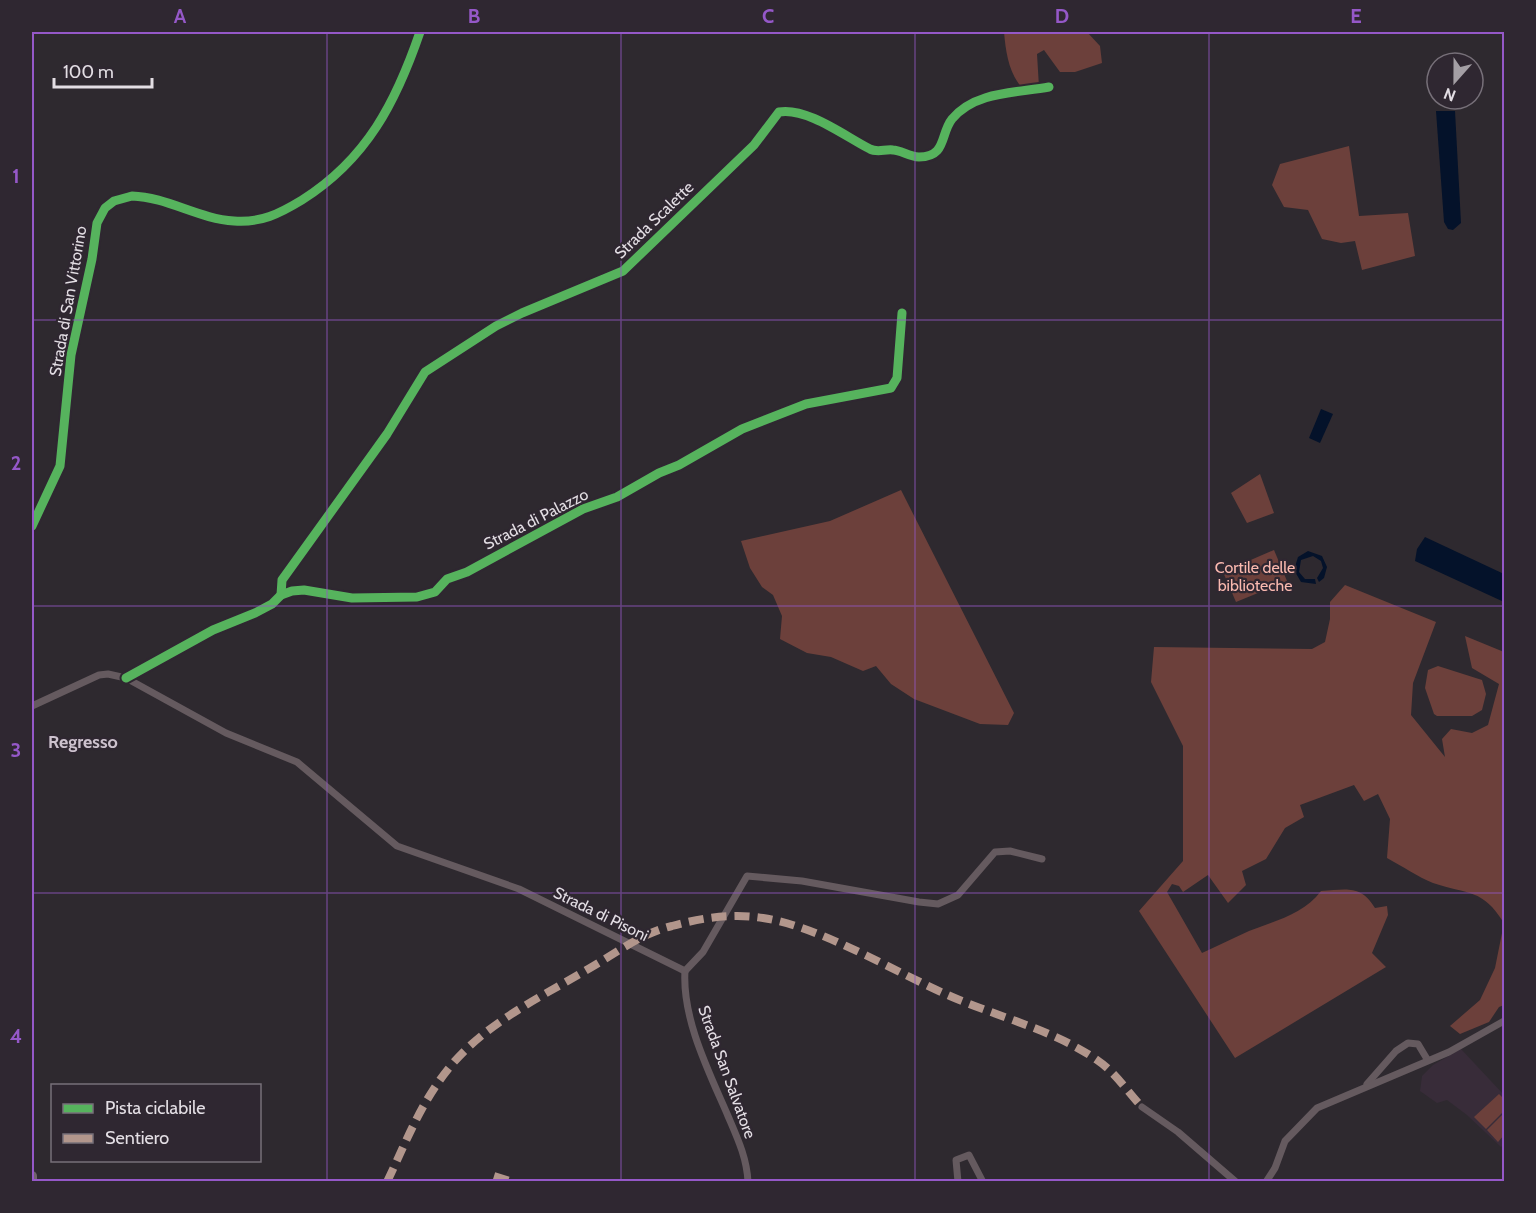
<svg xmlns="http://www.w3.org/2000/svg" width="1536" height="1213" viewBox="0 0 1536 1213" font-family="Cabin,sans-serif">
	<rect width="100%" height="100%" fill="#2e292f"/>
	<polygon fill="#382c39" points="1461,1049 1504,1095 1504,1144 1501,1147 1467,1115 1447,1100 1437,1103 1420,1091 1422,1076 1433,1065"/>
	<g fill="#6c403b">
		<path d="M1004,32H1087L1100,46L1102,63L1075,72H1060L1044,50L1037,54L1039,87L1026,92C1009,76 1006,54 1004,32Z"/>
		<polygon points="1349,146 1359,216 1408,213 1415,256 1362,270 1355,241 1341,243 1322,239 1308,210 1284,207 1272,185 1280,164"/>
		<polygon points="1260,474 1274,513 1247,523 1231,493"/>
		<polygon points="901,490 1014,713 1008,725 980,724 914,699 891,684 876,666 863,671 831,657 807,653 780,639 782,616 773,595 762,587 750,568 741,541 830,521"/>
		<polygon points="1274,550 1287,581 1236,602 1223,572"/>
		<path d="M1345,585L1436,622L1413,683L1411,715L1445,757L1442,739L1451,729L1472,733L1488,725L1499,684L1472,668L1465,636L1504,652V1005L1499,1007L1489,1022L1460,1034L1450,1026L1480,1000L1495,968L1504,923C1482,888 1469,895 1433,883C1418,877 1402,866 1387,858L1390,819L1378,794L1364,801L1354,785L1300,805L1304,817L1285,828L1266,859L1242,871L1246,885L1228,903L1208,875L1183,892L1179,886L1172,884L1167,892L1202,953C1218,946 1233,938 1249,931C1276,920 1303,915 1321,891C1346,890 1360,884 1375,908L1387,906L1388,915L1372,953L1386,967L1235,1058L1139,911L1183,861V746L1151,682L1154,647L1312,649L1325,642L1330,619V602Z"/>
		<polygon points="1438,666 1482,680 1486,694 1482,710 1472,716 1437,716 1434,714 1425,688 1428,670"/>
		<polygon points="1499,1094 1504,1099 1504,1111 1486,1129 1474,1117"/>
		<polygon points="1504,1113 1504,1135 1498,1142 1487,1130"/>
	</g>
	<g fill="#04122a">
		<polygon points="1436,111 1455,111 1461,223 1453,230 1448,229 1444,222"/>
		<polygon points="1321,409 1333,414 1320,443 1309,438"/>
		<polygon points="1425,537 1504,574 1504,602 1415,561 1417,549"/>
		<polygon points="1308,551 1322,556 1327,567 1324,578 1319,582 1317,578 1323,568 1321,561 1313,556 1301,560 1299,572 1305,579 1315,579 1316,584 1301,582 1294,570 1298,557"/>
	</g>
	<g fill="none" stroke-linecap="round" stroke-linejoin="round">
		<g stroke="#655a5f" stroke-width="7">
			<path d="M32,526L60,466L71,355L92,259L97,223L105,208L114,201L132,196C167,197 199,219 234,221C261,223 279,214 302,200C367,159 396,102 420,32"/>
			<path d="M281,595L282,580L387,434L425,372L496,326L522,313L623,271L754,145L779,112C807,107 846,137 870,149C877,153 885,149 893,150C901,150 909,157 919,157C947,157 940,134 952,119C975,91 1017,93 1049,87"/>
			<polyline points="126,678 213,630 255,613 272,604 281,595 292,591 304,590 352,598 417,597 435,592 447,579 467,572 583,509 617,497 659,473 679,465 742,429 806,404 891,388 897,378 902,313"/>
			<polyline points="32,706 99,675 108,674 126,678 226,733 297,762 397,846 519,889 685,971"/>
			<polyline points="685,971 703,952 747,876 802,881 919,902 938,904 958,895 995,852 1010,851 1042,859"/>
			<path d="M685,971C682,1019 709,1072 728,1116C737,1137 747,1158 748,1182"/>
			<polyline points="1367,1084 1396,1051 1408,1043 1418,1044 1427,1059"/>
			<polyline points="1142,1107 1178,1132 1236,1182"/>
			<polyline points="958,1182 956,1160 969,1155 983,1182"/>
			<polyline points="1266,1182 1275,1168 1285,1141 1317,1108 1449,1052 1504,1021"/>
		</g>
		<polyline stroke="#706369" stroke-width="10" points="32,1176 32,1182"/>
		<g stroke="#b2968c" stroke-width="8" stroke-dasharray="15 8" stroke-linecap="butt">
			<polyline points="494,1176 513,1182"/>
			<path d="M387,1182C408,1138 422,1099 454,1062C491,1020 543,996 590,968C616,953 642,933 672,926C701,918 732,913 763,918C819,926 895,972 950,996C998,1017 1054,1030 1097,1060C1115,1072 1127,1091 1142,1107"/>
		</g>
		<defs>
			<g id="cycleway">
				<path d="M32,526L60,466L71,355L92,259L97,223L105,208L114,201L132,196C167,197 199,219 234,221C261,223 279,214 302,200C367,159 396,102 420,32"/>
				<path d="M281,595L282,580L387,434L425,372L496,326L522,313L623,271L754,145L779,112C807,107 846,137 870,149C877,153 885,149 893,150C901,150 909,157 919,157C947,157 940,134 952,119C975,91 1017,93 1049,87"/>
				<polyline points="126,678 213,630 255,613 272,604 281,595 292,591 304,590 352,598 417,597 435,592 447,579 467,572 583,509 617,497 659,473 679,465 742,429 806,404 891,388 897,378 902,313"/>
			</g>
		</defs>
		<use href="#cycleway" stroke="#2f2731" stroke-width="13"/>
		<use href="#cycleway" stroke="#56b35d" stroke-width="9"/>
	</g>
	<path fill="none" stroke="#9558c8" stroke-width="1.5" stroke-opacity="0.55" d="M327,32V1182M621,32V1182M915,32V1182M1209,32V1182M32,320H1504M32,606H1504M32,893H1504"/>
	<g text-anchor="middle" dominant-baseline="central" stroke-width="4.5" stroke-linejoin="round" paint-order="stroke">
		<g font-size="16" fill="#e3dee4" stroke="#2f2731">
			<text transform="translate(654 220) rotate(-44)">Strada Scalette</text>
			<text transform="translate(68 301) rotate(-80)">Strada di San Vittorino</text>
			<text transform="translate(536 519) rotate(-27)">Strada di Palazzo</text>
			<text transform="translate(601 914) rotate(26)">Strada di Pisoni</text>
			<text transform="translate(727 1072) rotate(70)">Strada San Salvatore</text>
		</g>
		<g font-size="16" fill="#fab9af" stroke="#2f2731">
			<text x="1255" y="567">Cortile delle<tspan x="1255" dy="18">biblioteche</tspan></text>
		</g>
		<g font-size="18" font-weight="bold" fill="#cdc2ce" stroke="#2f2731">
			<text x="83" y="742">Regresso</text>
		</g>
	</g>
	<rect width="1536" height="1213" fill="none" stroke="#2f2731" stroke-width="66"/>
	<rect x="51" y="1084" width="210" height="78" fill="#2f2731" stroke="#777079" stroke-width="1.5"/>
	<rect x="63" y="1104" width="30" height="9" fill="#56b35d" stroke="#777079" stroke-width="1.5"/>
	<text x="105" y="1114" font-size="18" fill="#e3dee4">Pista ciclabile</text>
	<rect x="63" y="1134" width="30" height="9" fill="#b2968c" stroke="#777079" stroke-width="1.5"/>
	<text x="105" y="1144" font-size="18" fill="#e3dee4">Sentiero</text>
	<g transform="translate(1455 81) rotate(201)"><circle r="28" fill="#2f2731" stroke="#777079" stroke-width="1.5"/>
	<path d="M0-4.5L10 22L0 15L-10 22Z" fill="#a49fa5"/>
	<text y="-9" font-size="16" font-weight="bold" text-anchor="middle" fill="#e3dee4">N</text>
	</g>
	<path d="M54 78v9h98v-9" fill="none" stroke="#e3dee4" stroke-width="3"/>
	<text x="63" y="78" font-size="18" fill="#e3dee4" stroke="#2f2731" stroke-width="4.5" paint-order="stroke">100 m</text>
	<rect x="33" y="33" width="1470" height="1147" fill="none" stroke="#9558c8" stroke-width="2"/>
	<g font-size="20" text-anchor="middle" font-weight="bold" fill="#9558c8">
		<text x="180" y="23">A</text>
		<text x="474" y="23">B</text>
		<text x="768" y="23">C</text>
		<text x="1062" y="23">D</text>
		<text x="1356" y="23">E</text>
		<text x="16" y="183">1</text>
		<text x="16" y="470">2</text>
		<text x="16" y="757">3</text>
		<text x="16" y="1043">4</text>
	</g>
</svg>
